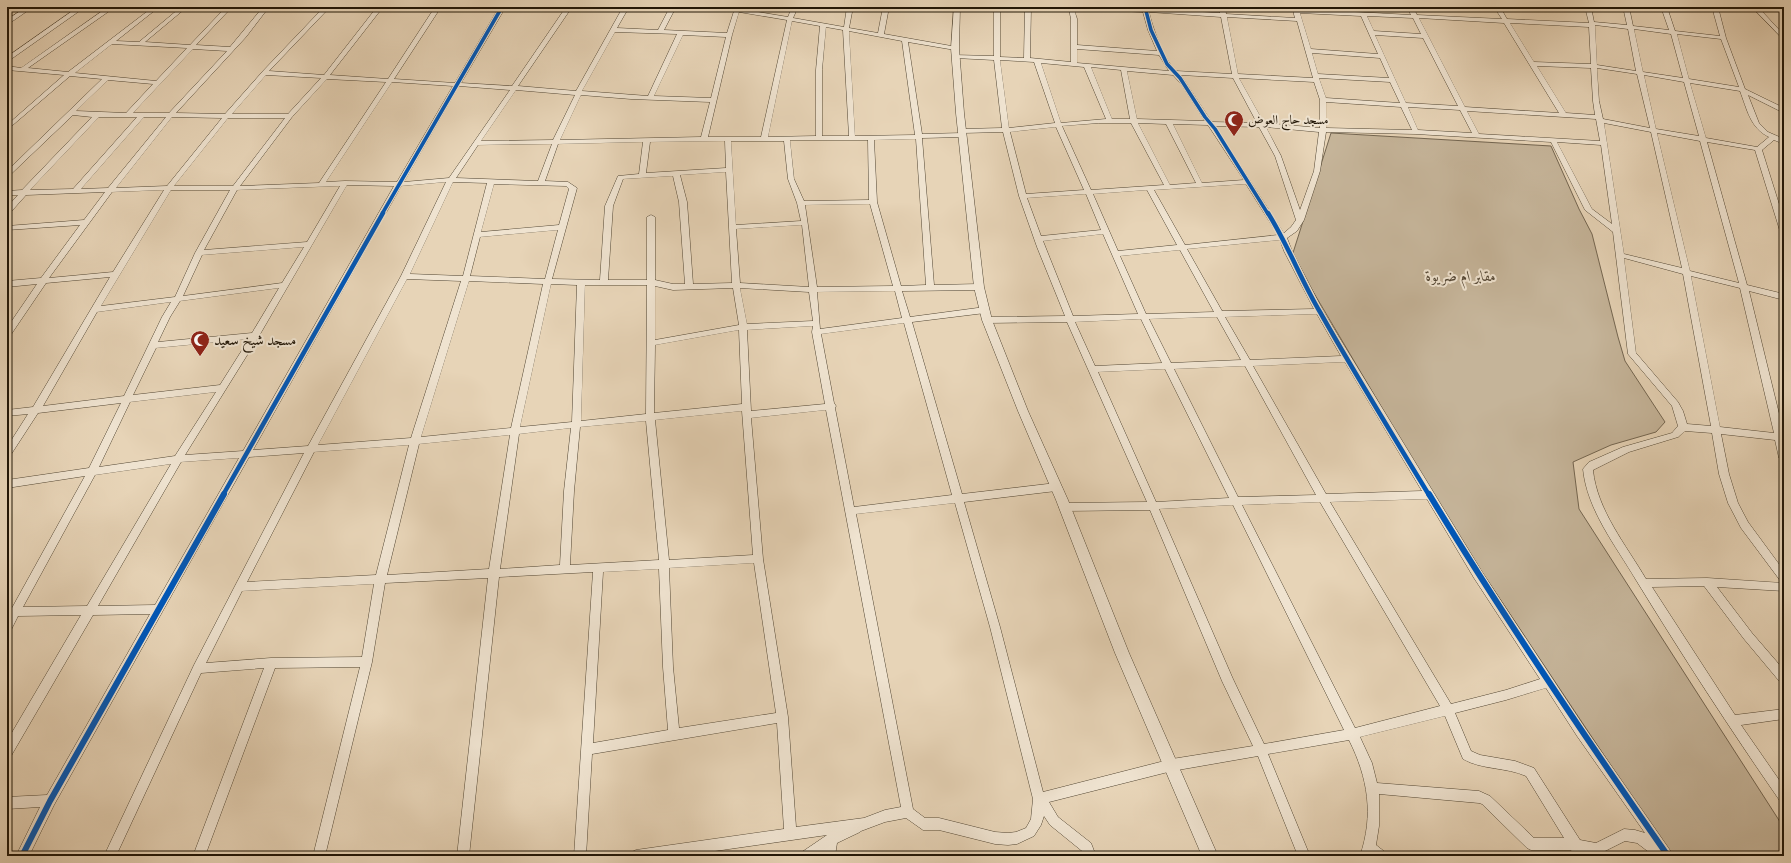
<svg xmlns="http://www.w3.org/2000/svg" width="1791" height="863" viewBox="0 0 1791 863" font-family="'IM FELL Great Primer',Amiri,serif">
	<rect width="100%" height="100%" fill="#e7d4b7"/>
	<filter id="stains"><feTurbulence type="fractalNoise" baseFrequency=".005" numOctaves="4"/><feColorMatrix values="0 0 0 0 .2 0 0 0 0 .09 0 0 0 0 .02 0 0 0 .5 -.17"/></filter>
	<radialGradient id="worn" r=".72"><stop offset=".6" stop-color="#630" stop-opacity="0"/><stop offset="1" stop-color="#630" stop-opacity=".3"/></radialGradient>
	<polygon fill="#c5b499" stroke="#736550" points="1331,133 1551,146 1579,209 1592,234 1618,337 1625,361 1665,422 1656,432 1611,445 1573,462 1579,509 1784,828 1784,856 1671,856 1454,530 1292,256"/>
	<g fill="none" stroke-linecap="round" stroke-linejoin="round">
		<defs>
			<g id="minor">
				<polygon points="26,7 33,7 7,25 7,20"/>
				<polygon points="78,7 85,7 7,62 7,57"/>
				<path d="M108,7H115L28,68L68,72L153,7H159L116,41L139,42L181,7H187L145,42L190,45L226,7H232L196,45L230,47L263,7H269L246,37L176,113L225,114L263,71L324,7H330L269,71L324,75L377,7H383L330,75L388,79L435,7H441L394,79L455,83L498,9H477L474,7L505,8L461,83L512,86L566,7H572L518,86L576,91L623,7H629L617,28L658,30L670,7H676L664,30L727,33L734,11L717,7H741L740,9L788,17L792,7H798L793,18L844,27L847,7H853L849,28L878,33L883,7H889L884,34L957,47L958,48L955,50L908,42L922,134L963,133L966,135L963,137L922,138L934,285L979,284L983,287L979,290L902,291L910,317L985,307L989,310L985,313L912,322L962,494L1056,483L1059,484L1061,487L1059,490L1056,491L964,502L1000,627L1043,792L1172,759L1253,746L1222,681L1150,510L1064,511L1061,510L1059,507L1061,504L1064,503L1147,502L1067,322L987,323L983,320L987,317L1065,316L1037,247L1019,196L1003,132L962,133L959,131L962,129L1002,128L994,60L955,58L953,57V55L994,56V7H1000V57L1024,58L1025,7H1031L1030,58L1071,62V19L1069,9H1061L1058,7L1142,8V7H1148V9L1220,13L1219,7H1225L1226,14L1295,18L1292,7H1298L1299,9L1411,15L1407,7H1413L1417,15L1502,19L1494,7H1500L1507,19L1589,23L1585,7H1591L1594,22L1627,25L1623,7H1629L1633,26L1669,30L1661,7H1667L1675,31L1720,36L1712,7H1718L1726,38L1745,89L1784,108V113L1748,95L1759,123L1768,132L1784,139V144L1774,140L1762,150L1784,220V233L1780,231L1755,150L1707,142L1747,285L1784,294V300L1749,291L1784,434V462L1781,460L1779,458L1775,440L1721,434L1729,474L1738,503L1748,522L1784,571V591L1717,587L1752,633L1784,670V683L1780,682L1744,639L1704,586L1652,587L1735,715L1784,709V719L1741,725L1784,787V803L1780,801C1730,729 1682,655 1636,580C1616,546 1587,510 1583,469L1589,462L1623,447L1672,433L1678,426L1672,406L1628,354L1613,232L1585,210L1551,142L1416,134L1326,132L1320,171L1304,220L1297,231L1287,238L1292,251L1323,311L1482,572L1585,728L1674,856H1654L1637,843L1625,841L1597,855L1588,854L1589,856H1576L1572,851L1570,850H1531L1527,848L1482,804L1479,803L1379,794V826L1376,845L1385,852L1387,856H1360C1374,815 1368,778 1349,740L1268,754L1310,856H1298L1258,756L1172,771L1049,802L1058,817L1091,843L1096,856H1084L1082,851L1050,825L1044,816L1041,825L1034,836L1017,844L1008,845L995,844L939,830H923L906,818L885,822L861,831L860,832L837,843L835,856H823L824,852L817,856H800L802,852L827,835L680,856H630L632,852L636,850L784,829L777,723L592,754L586,856H574L593,572L499,577L469,856H457L488,578L385,583L372,662L325,856H313L360,667L275,668L205,856H193L264,668L201,673L116,856H104L194,665L304,453L249,457L54,805L29,856H16L40,807L7,809V797L47,795L150,614L93,615L11,756L7,758V741L81,615L18,616L11,630L7,632V617L85,476L7,488V480L89,468L121,403L38,413L10,456L7,457V447L28,414L7,416V410L33,407L110,277L46,283L10,336L7,337V328L37,284L7,287V281L41,278L80,225L7,230V226L84,220L105,192L26,195L10,213H7V207L18,195H7V191L22,190L92,117L73,115L9,176L7,177V171L102,79L70,76L7,130V125L64,75L7,70V66L21,68ZM1074,9L1143,12L1148,30L1157,51L1077,45V19ZM739,12L787,20L761,137H708L732,35ZM1149,12L1221,17L1232,74L1176,71C1165,62 1152,27 1149,12ZM1300,13L1361,16L1378,54L1311,49ZM1367,16L1413,18L1421,34L1374,31ZM1227,17L1297,21L1313,78L1238,74ZM1419,18L1504,23L1559,113L1465,107ZM792,21L820,26L816,70V136L768,137ZM1510,23L1589,27L1591,64L1534,62ZM1595,25L1628,29L1636,71L1597,65ZM826,27L843,30L849,136H822V70ZM1634,29L1671,34L1683,78L1643,72ZM849,31L902,41L915,135L855,136ZM615,32L677,34L648,96L582,91ZM1677,34L1721,39L1739,87L1689,79ZM683,35L726,37L711,98L654,96ZM1375,35L1423,38L1458,106L1406,103ZM112,44L187,48L156,81L75,73ZM193,49L227,51L169,113H133ZM1077,49L1159,55L1169,71L1077,63ZM1312,53L1380,58L1389,78L1318,74ZM1000,60L1034,62L1055,123L1009,128ZM1041,63L1084,67L1106,119L1061,123ZM1537,66L1591,68L1593,101L1595,115L1566,113ZM1091,67L1121,70L1130,119H1112ZM1597,68L1637,74L1650,128L1603,119L1599,101ZM1127,71L1173,75L1182,85L1205,121L1137,119ZM266,75L321,78L288,114H232ZM1181,75L1233,78L1257,123L1212,122ZM1644,75L1684,82L1699,136L1656,129ZM1239,78L1314,82L1320,100V128L1264,123ZM1319,78L1390,82L1400,103L1326,98ZM327,79L386,82L319,183L240,186L292,117ZM108,80L153,84L126,113L76,111ZM392,82L453,86L397,182L345,181L326,182ZM1690,83L1740,91C1747,109 1750,128 1769,137L1757,147L1706,138ZM459,86L510,90L449,178L404,182ZM516,90L575,95L553,140L481,141ZM581,95L631,99L710,102L701,137L560,140ZM1326,102L1401,107L1412,130L1326,128ZM1408,107L1460,110L1472,133L1418,130ZM1467,111L1596,119L1600,141L1479,134ZM99,117H137L73,189L30,190ZM144,117H166L108,188L81,189ZM172,117L222,118L167,186L116,188ZM228,118H285L233,186H174ZM1099,123H1131L1164,185L1091,190L1062,126ZM1138,123L1166,124L1196,183L1170,185ZM1604,123L1651,132L1682,268L1624,254ZM1173,124L1208,125L1244,180L1202,183ZM1215,126L1259,127L1275,156L1296,220L1291,227L1284,233ZM1056,127L1084,190L1026,194L1010,132ZM1266,127L1319,132L1314,171L1300,210L1281,156ZM1657,133L1700,141L1739,283L1690,271ZM916,139L926,285L901,286L877,202L874,140ZM790,140H868L869,200L804,201L794,179ZM725,141L726,168L646,173L650,142ZM731,141H784L788,179L797,203L801,221L736,225ZM643,142L639,174L618,176L605,206L600,280L552,279L577,188L568,182L545,181L558,144ZM1557,142L1601,145L1612,224L1592,209ZM552,144L538,181L456,178L478,145ZM726,172L732,283L693,284L687,202L680,175ZM673,176L679,202L685,284H673L655,280V217L651,215L647,217V280H608L613,206L623,179ZM446,182L401,276L308,446L253,450L401,186ZM453,182L487,183L463,276L410,274ZM494,184L566,186L569,189L559,225L481,232ZM1246,184L1278,235L1185,245L1154,190ZM347,185L394,186L243,451L185,455L259,336ZM340,186L307,242L204,250L237,190ZM164,190L113,272L49,278L112,192ZM171,190H230L195,253L175,297L101,306ZM1147,190L1177,245L1118,251L1093,194ZM1086,194L1101,230L1041,236L1027,198ZM870,204L893,286L817,287L805,205ZM802,225L809,287L740,283L736,229ZM558,230L545,279L470,276L480,237ZM1103,234L1138,314L1073,316L1043,241ZM1280,240L1284,251L1314,309L1222,311L1187,249ZM304,247L282,283L183,296L202,255ZM1180,250L1214,312L1146,314L1120,256ZM1624,258L1683,274L1711,426L1687,424L1683,411L1678,402L1636,353ZM1691,276L1740,288L1774,433L1720,427ZM407,279L461,281L411,438L318,445ZM469,281L543,284L511,428L421,437ZM551,284L577,285L572,422L520,427ZM585,285H647L646,414L581,421ZM655,286L673,290L733,288L739,325L655,340ZM279,288L252,333L158,342L170,317L180,301ZM740,288L809,292L813,321L747,324ZM895,291L902,318L820,329L817,292ZM171,302L162,317L124,396L43,406L97,312ZM1317,314L1341,356L1250,360L1225,317ZM1217,317L1241,360L1171,363L1149,319ZM1141,319L1162,363L1095,366L1075,322ZM904,323L952,495L854,507L835,408L836,406L834,403L821,334ZM813,326L812,332L825,404L751,411L747,330ZM739,330L742,404L654,413L655,345ZM249,339L220,385L133,395L156,348ZM1345,362L1422,491L1326,494L1253,366ZM1245,366L1316,495L1238,497L1174,369ZM1165,369L1229,498L1156,502L1098,372ZM216,392L175,456L99,467L130,402ZM826,410L901,807L885,810L864,818L796,827L788,717L763,559L751,418ZM742,411L753,555L669,560L655,420ZM646,421L659,560L570,565L574,491L580,427ZM571,428L564,491L560,565L500,569L519,434ZM1685,431L1712,433L1719,474L1728,503L1741,528L1782,583L1707,578L1646,579C1626,545 1597,510 1593,470L1629,452L1678,437ZM510,435L489,569L387,575L419,444ZM409,445L376,575L247,582L314,452ZM239,458L155,605L98,606L181,462ZM171,464L87,606L23,607L95,475ZM1427,499L1474,578L1540,679L1506,690L1451,704L1330,502ZM1320,502L1440,706L1355,728L1242,505ZM955,503L990,627L1033,799L1031,819L1026,828L1016,832L1008,833L995,832L939,818H925L913,809L856,514ZM1233,505L1344,730L1264,744L1233,679L1159,509ZM754,563L776,713L679,728L673,667L669,568ZM659,569L663,667L668,730L593,743L603,572ZM374,584L362,657L271,658L206,663L242,591ZM1546,688L1577,736L1645,833L1635,830L1624,829L1596,843L1580,840L1534,768L1515,761L1480,755L1471,751L1455,713L1506,700ZM1445,716L1463,759C1482,770 1506,767 1526,776L1564,838H1534L1490,796L1479,791L1377,783L1372,763L1360,737Z"/>
				<polygon points="1752,7 1758,7 1784,35 1784,40"/>
			</g>
			<polygon id="tertiary" points="954,7 960,7 959,48 964,113 984,287 992,320 1028,411 1068,500 1129,653 1218,856 1202,856 1115,653 1056,500 1018,411 982,320 974,287 956,113 951,48"/>
		</defs>
		<use href="#minor" stroke="#524633" stroke-width="1"/>
		<use href="#tertiary" stroke="#524633" stroke-width="1"/>
		<use href="#minor" fill="#efe3d0" fill-rule="evenodd"/>
		<use href="#tertiary" fill="#efe3d0" fill-rule="evenodd"/>
		<defs>
			<g id="cycleway-far2">
				<polyline points="1145,7 1151,30 1167,64 1180,78 1205,117 1215,129 1268,214"/>
				<polyline points="382,214 502,7"/>
			</g>
			<g id="cycleway-far1">
				<path d="M1268,213C1288,245 1301,280 1320,312C1355,374 1392,434 1429,495"/>
				<polyline points="223,495 383,213"/>
			</g>
			<g id="cycleway">
				<path d="M1429,494C1504,618 1585,737 1668,856"/>
				<polyline points="22,856 50,801 224,494"/>
			</g>
		</defs>
		<use href="#cycleway-far2" stroke="#efe3d0" stroke-width="5.5"/>
		<use href="#cycleway-far1" stroke="#efe3d0" stroke-width="7"/>
		<use href="#cycleway" stroke="#efe3d0" stroke-width="8"/>
		<use href="#cycleway-far2" stroke="#0057b8" stroke-width="3.5"/>
		<use href="#cycleway-far1" stroke="#0057b8" stroke-width="4.5"/>
		<use href="#cycleway" stroke="#0057b8" stroke-width="6"/>
	</g>
	<defs>
		<symbol id="mosque-pin" viewBox="-11 -11 22 30"><path d="M0 17L-7.5 6A9.5 9.5 0 1 1 7.5 6Z" fill="#8f2418" stroke="#efe3d0"/><path d="M3.5-4.9A6 6 0 1 0 3.5 4.9A5 5 0 1 1 3.5-4.9Z" fill="#fff"/></symbol>
	</defs>
	<g fill-rule="evenodd">
		<use href="#mosque-pin" x="1223" y="109" width="22" height="30"/>
		<use href="#mosque-pin" x="189" y="329" width="22" height="30"/>
	</g>
	<g text-anchor="middle" dominant-baseline="central" stroke-width="4" stroke-linejoin="round" paint-order="stroke">
		<g font-size="13" fill="#211607" stroke="#efe3d0" text-anchor="start">
			<text x="1248" y="120">مسجد حاج العوض</text>
		</g>
		<g font-size="15" font-style="italic" fill="#524533" stroke="#efe3d0">
			<text x="1461" y="276">مقابر ام ضريوة</text>
		</g>
		<g font-size="15" fill="#211607" stroke="#efe3d0" text-anchor="start">
			<text x="214" y="340">مسجد شيخ سعيد</text>
		</g>
	</g>
	<rect width="1791" height="863" fill="none" stroke="#e7d4b7" stroke-width="24"/>
	<rect x="8" y="8" width="1775" height="847" fill="none" stroke="#211607" stroke-width="2"/>
	<rect x="12" y="12" width="1767" height="839" fill="none" stroke="#211607"/>
	<rect width="100%" height="100%" filter="url(#stains)"/>
	<rect width="100%" height="100%" fill="url(#worn)"/>
</svg>
